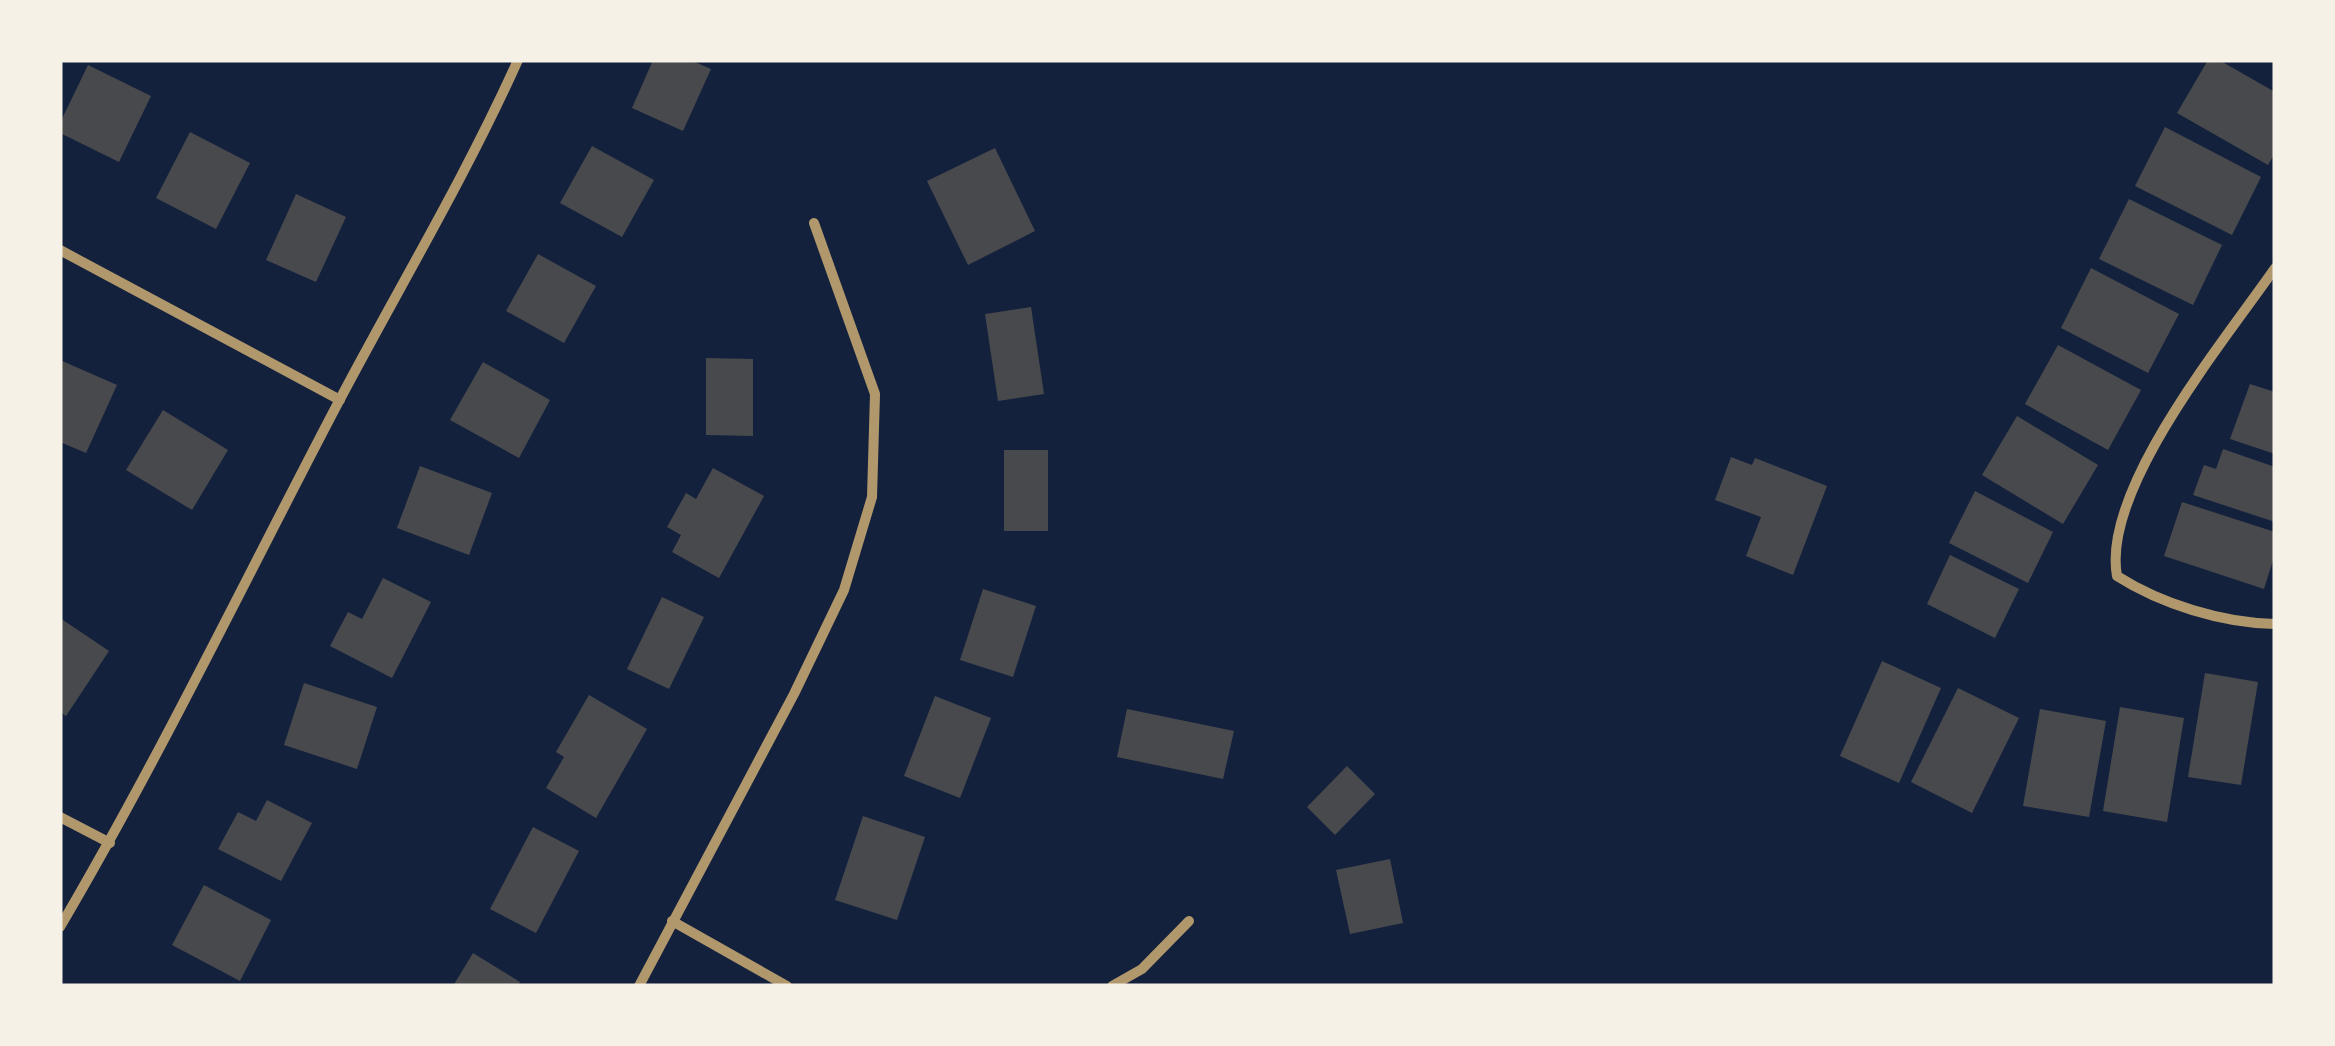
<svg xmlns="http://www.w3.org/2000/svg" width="2335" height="1046" viewBox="0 0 2335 1046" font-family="'PT Sans Narrow',sans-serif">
	<rect width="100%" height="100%" fill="#14213d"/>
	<g fill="#48494c">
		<polygon points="653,60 690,60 711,69 683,131 632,108"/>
		<polygon points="2208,60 2219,60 2275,92 2275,153 2268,165 2177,113"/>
		<polygon points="88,65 151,96 119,162 60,133 60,123"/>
		<polygon points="2165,127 2261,177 2232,235 2135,186"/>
		<polygon points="190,132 250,163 216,229 156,198"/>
		<polygon points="592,146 654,180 622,237 560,203"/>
		<polygon points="995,148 1035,231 968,265 927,181"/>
		<polygon points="296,194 346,217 316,282 266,260"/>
		<polygon points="2129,199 2222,245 2193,305 2099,259"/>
		<polygon points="538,254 596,286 564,343 506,311"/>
		<polygon points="2091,268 2179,314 2148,373 2061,328"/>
		<polygon points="1031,307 1044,394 998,401 985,314"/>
		<polygon points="2058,345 2141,390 2108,450 2025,404"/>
		<polygon points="706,358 753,359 753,436 706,435"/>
		<polygon points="60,360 117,385 86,453 60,442"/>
		<polygon points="483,362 550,400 519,458 450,420"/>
		<polygon points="2250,384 2275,392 2275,454 2230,439"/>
		<polygon points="163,410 228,450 192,510 126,470"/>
		<polygon points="2017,416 2098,465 2063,524 1982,475"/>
		<polygon points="2223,449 2275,467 2275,522 2193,495 2204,465 2216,469"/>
		<rect x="1004" y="450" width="44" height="81"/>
		<polygon points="1731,457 1752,465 1755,458 1827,486 1793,575 1746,556 1761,517 1715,500"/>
		<polygon points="420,466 492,493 469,555 397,528"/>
		<polygon points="713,468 764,496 719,578 672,552 681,535 667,527 686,493 696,499"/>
		<polygon points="1975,491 2053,532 2028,583 1949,543"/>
		<polygon points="2182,502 2275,532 2275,554 2264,589 2164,556"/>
		<polygon points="1950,555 2019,589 1995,638 1927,604"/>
		<polygon points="383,578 431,602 392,678 330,646 348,612 362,619"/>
		<polygon points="983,589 1036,606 1013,677 960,660"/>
		<polygon points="662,597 704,617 669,689 627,669"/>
		<polygon points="60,618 109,651 66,716 60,712"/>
		<polygon points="1882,661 1941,688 1899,783 1840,756"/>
		<polygon points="2205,673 2258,682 2241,785 2188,777"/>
		<polygon points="304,683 377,707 357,769 284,745"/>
		<polygon points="1958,688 2019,718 1972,813 1911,782"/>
		<polygon points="589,695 647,729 596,818 546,788 564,757 556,752"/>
		<polygon points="935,696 991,718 960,798 904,776"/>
		<polygon points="2120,707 2184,718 2167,822 2103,811"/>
		<polygon points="1127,709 1234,731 1223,779 1117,757"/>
		<polygon points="2040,709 2106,721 2089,817 2023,806"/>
		<polygon points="1347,766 1375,794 1335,835 1307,807"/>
		<polygon points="267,800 312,823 281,881 218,849 238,812 256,821"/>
		<polygon points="863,816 925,837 897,920 835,900"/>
		<polygon points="533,827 579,851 536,933 490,909"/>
		<polygon points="1390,859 1403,923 1350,934 1336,870"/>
		<polygon points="204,885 271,920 240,981 172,945"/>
		<polygon points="473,953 520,982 518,986 453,986"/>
	</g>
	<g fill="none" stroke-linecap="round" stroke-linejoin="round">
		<g stroke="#b1986c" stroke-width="10">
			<polyline points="60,250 340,400"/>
			<path d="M2275,268C2226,339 2101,489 2117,576C2161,604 2222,623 2275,624"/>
			<polyline points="60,817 110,843"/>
			<polyline points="672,921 787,986"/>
			<path d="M60,927C160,757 246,578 338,403C398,289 465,178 518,60"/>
			<polyline points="639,986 794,694 844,590 872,497 875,394 814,223"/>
			<polyline points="1112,986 1142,969 1189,921"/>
		</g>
	</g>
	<rect width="2335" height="1046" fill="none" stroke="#f6f1e7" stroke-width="125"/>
</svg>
